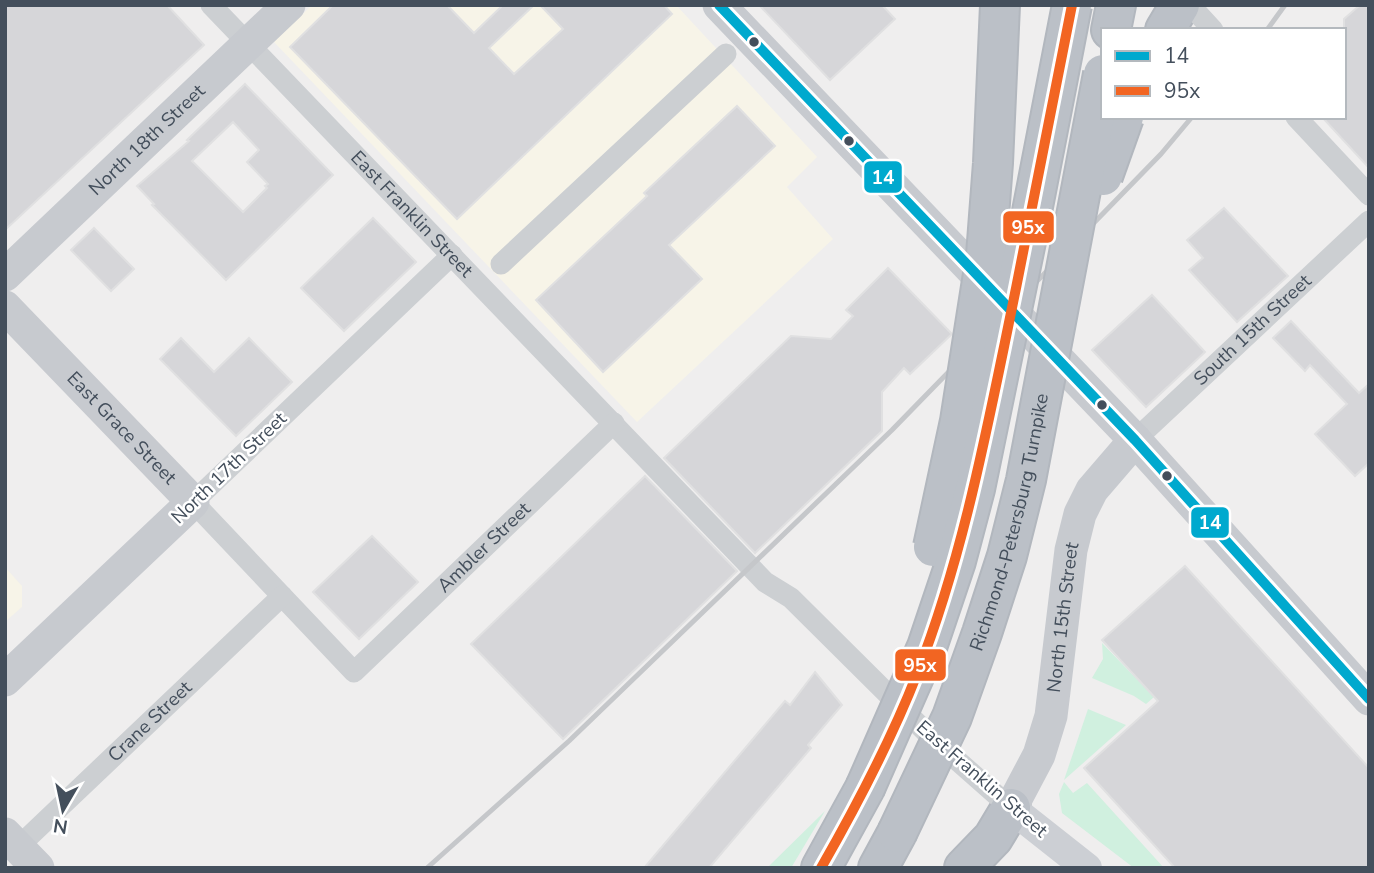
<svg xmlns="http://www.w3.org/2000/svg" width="1374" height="873" viewBox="0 0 1374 873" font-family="'Nunito Sans',sans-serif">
	<rect width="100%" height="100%" fill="#efeeee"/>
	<g fill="#f7f4e8">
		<polygon points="312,5 676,5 817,157 787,187 833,239 637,422 274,42"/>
		<polygon points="5,567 22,586 22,607 5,622"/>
	</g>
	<g fill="#d0f0df">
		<polygon points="1102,643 1154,697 1146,704 1134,696 1092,678 1103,659"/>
		<polygon points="1088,709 1126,725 1064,780"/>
		<polygon points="1064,782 1073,793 1087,783 1164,868 1134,868 1062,813 1059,794"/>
		<polygon points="825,811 791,868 767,868"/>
	</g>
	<g fill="#d6d6d9" stroke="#e0e0e1" stroke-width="2" fill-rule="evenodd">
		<polygon points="5,5 167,5 204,45 5,230"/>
		<polygon points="333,5 447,5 474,33 503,5 534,5 489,48 514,74 563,29 540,5 664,5 672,14 457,219 290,47"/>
		<polygon points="759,5 882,5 895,19 830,80"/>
		<polygon points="1360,5 1369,5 1369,168 1322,117 1344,117 1344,19"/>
		<path d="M245,84L333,175L226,280L152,205L154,204L137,186L189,141L187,140ZM233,122L259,150L247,162L268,184L265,186L267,188L243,212L192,161Z"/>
		<polygon points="737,106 775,146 669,245 702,279 603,372 536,300 647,196 644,193"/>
		<polygon points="1224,208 1288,276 1237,322 1189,270 1203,258 1187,240"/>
		<polygon points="373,218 416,262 344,331 301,288"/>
		<polygon points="94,228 134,269 111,291 71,250"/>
		<polygon points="888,268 952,334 910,374 904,368 882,392 882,431 755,553 664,458 791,336 831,339 853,316 846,310"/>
		<polygon points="1152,295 1205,352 1146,407 1092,350"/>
		<polygon points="1291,321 1359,393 1369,384 1369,463 1355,476 1315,434 1347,404 1310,365 1305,371 1273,338"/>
		<polygon points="181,338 214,372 249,338 292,382 236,436 160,359"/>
		<polygon points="645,476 737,571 563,739 471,644"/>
		<polygon points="372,536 418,582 359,639 313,592"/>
		<polygon points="1185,566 1369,768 1369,868 1175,868 1084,768 1158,701 1102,640"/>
		<polygon points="815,672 842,705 808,745 811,748 709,868 644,868 785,701 790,705"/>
	</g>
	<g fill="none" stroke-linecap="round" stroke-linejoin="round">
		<defs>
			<g id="highway">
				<polyline points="1111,30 1116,5"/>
				<polyline points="1165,30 1180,5"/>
				<polyline points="821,868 865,788"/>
				<polyline points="878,868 897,833"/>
				<polyline points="964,868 993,838 1011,808"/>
			</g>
		</defs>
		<use href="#highway" stroke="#b2b7be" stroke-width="42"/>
		<g stroke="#cccfd2" stroke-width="21">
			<path id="s1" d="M211,5L765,582L791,598L933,739L1011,808"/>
			<polyline points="1190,5 1213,30"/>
			<polyline points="1296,117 1369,195"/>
			<path id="s2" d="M452,255L193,502L354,672L614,423"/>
			<polyline points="501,264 726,54"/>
			<path id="s3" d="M1135,440L1369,221"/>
			<path id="s4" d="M18,847L282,596"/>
		</g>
		<polyline stroke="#cccfd4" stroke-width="30" points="1011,808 1087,868"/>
		<g stroke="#c7cacf" stroke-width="33">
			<polyline points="719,5 1135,440 1369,699"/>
			<path id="s5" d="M5,275L289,5"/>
			<path id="s6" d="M5,307L193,502L5,680"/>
			<path id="s7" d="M1011,808L1039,755L1051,716L1071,550L1080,514L1092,490L1135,440"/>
			<polyline points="5,834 38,868"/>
		</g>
		<use href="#highway" stroke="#bbc0c7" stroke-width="38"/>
		<g stroke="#c5c7ca" stroke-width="5">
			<polyline points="1267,30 1285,5"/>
			<polyline points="427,868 569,741 892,430 1161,154 1192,117"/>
		</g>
		<defs>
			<g id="highway-bridge">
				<polyline points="1103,176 1124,117"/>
				<polyline points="933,547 960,421 986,255 993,163 1000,5"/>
				<polyline points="865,788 927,647 956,561 975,489 1030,222 1072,5"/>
				<path id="s8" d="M897,833L952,717L982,633L1007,556L1026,480L1103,74"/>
			</g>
		</defs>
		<use href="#highway-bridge" stroke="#b2b7be" stroke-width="42" stroke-linecap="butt"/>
		<use href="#highway-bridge" stroke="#bbc0c7" stroke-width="38"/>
		<defs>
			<polyline id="bus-1" points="719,5 1135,440 1369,699"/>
			<path id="bus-2" d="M821,868C857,805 891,741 917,674C959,567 982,454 1005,342C1028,230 1050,118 1072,5"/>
		</defs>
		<use href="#bus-1" stroke="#fff" stroke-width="16"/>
		<use href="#bus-2" stroke="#fff" stroke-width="16"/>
		<use href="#bus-1" stroke="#00a9ce" stroke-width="10"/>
		<use href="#bus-2" stroke="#f26522" stroke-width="10"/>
	</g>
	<g fill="#444f5c" stroke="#fff" stroke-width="2.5">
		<circle cx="754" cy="42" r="6"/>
		<circle cx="849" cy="141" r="6"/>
		<circle cx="1102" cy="405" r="6"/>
		<circle cx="1167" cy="476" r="6"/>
	</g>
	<g text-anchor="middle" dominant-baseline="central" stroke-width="5" stroke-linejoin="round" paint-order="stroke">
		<g font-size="19" fill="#444f5c" stroke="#fff">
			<text stroke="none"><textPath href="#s5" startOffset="196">North 18th Street</textPath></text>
			<text stroke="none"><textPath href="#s1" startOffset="290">East Franklin Street</textPath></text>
			<text stroke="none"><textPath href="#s3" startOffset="161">South 15th Street</textPath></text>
			<text stroke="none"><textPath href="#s6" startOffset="168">East Grace Street</textPath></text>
			<text transform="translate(229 468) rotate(-44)">North 17th Street</text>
			<text stroke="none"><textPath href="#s8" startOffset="332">Richmond-Petersburg Turnpike</textPath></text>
			<text stroke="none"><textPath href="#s2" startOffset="772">Ambler Street</textPath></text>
			<text stroke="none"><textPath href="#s7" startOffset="200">North 15th Street</textPath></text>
			<text stroke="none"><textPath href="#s4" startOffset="182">Crane Street</textPath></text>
			<text transform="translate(982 779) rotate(41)">East Franklin Street</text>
		</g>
	</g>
	<g stroke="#fff" stroke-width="2.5">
		<rect x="863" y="160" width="40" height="34" rx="7" fill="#00a9ce"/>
		<rect x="1002" y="210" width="53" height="34" rx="7" fill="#f26522"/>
		<rect x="1190" y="506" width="40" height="33" rx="7" fill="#00a9ce"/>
		<rect x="894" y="648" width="53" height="34" rx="7" fill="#f26522"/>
	</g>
	<g font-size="19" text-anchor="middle" font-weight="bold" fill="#fff">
		<text x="883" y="184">14</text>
		<text x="1028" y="234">95x</text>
		<text x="1210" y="529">14</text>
		<text x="920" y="672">95x</text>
	</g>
	<rect width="1374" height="873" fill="none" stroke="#444f5c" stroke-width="14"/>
	<rect x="1101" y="28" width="245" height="91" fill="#ffffff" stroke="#b4b9be" stroke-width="2"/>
	<rect x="1115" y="51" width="35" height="10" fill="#00a9ce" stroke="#b4b9be" stroke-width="2"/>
	<text x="1164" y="63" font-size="21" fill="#444f5c">14</text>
	<rect x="1115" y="86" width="35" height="10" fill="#f26522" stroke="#b4b9be" stroke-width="2"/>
	<text x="1164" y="98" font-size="21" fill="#444f5c">95x</text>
	<g transform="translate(63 810) rotate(189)" stroke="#ffffff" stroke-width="5" paint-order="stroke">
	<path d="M0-5L12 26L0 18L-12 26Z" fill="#444f5c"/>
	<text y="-10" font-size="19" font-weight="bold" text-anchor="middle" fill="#444f5c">N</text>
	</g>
</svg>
